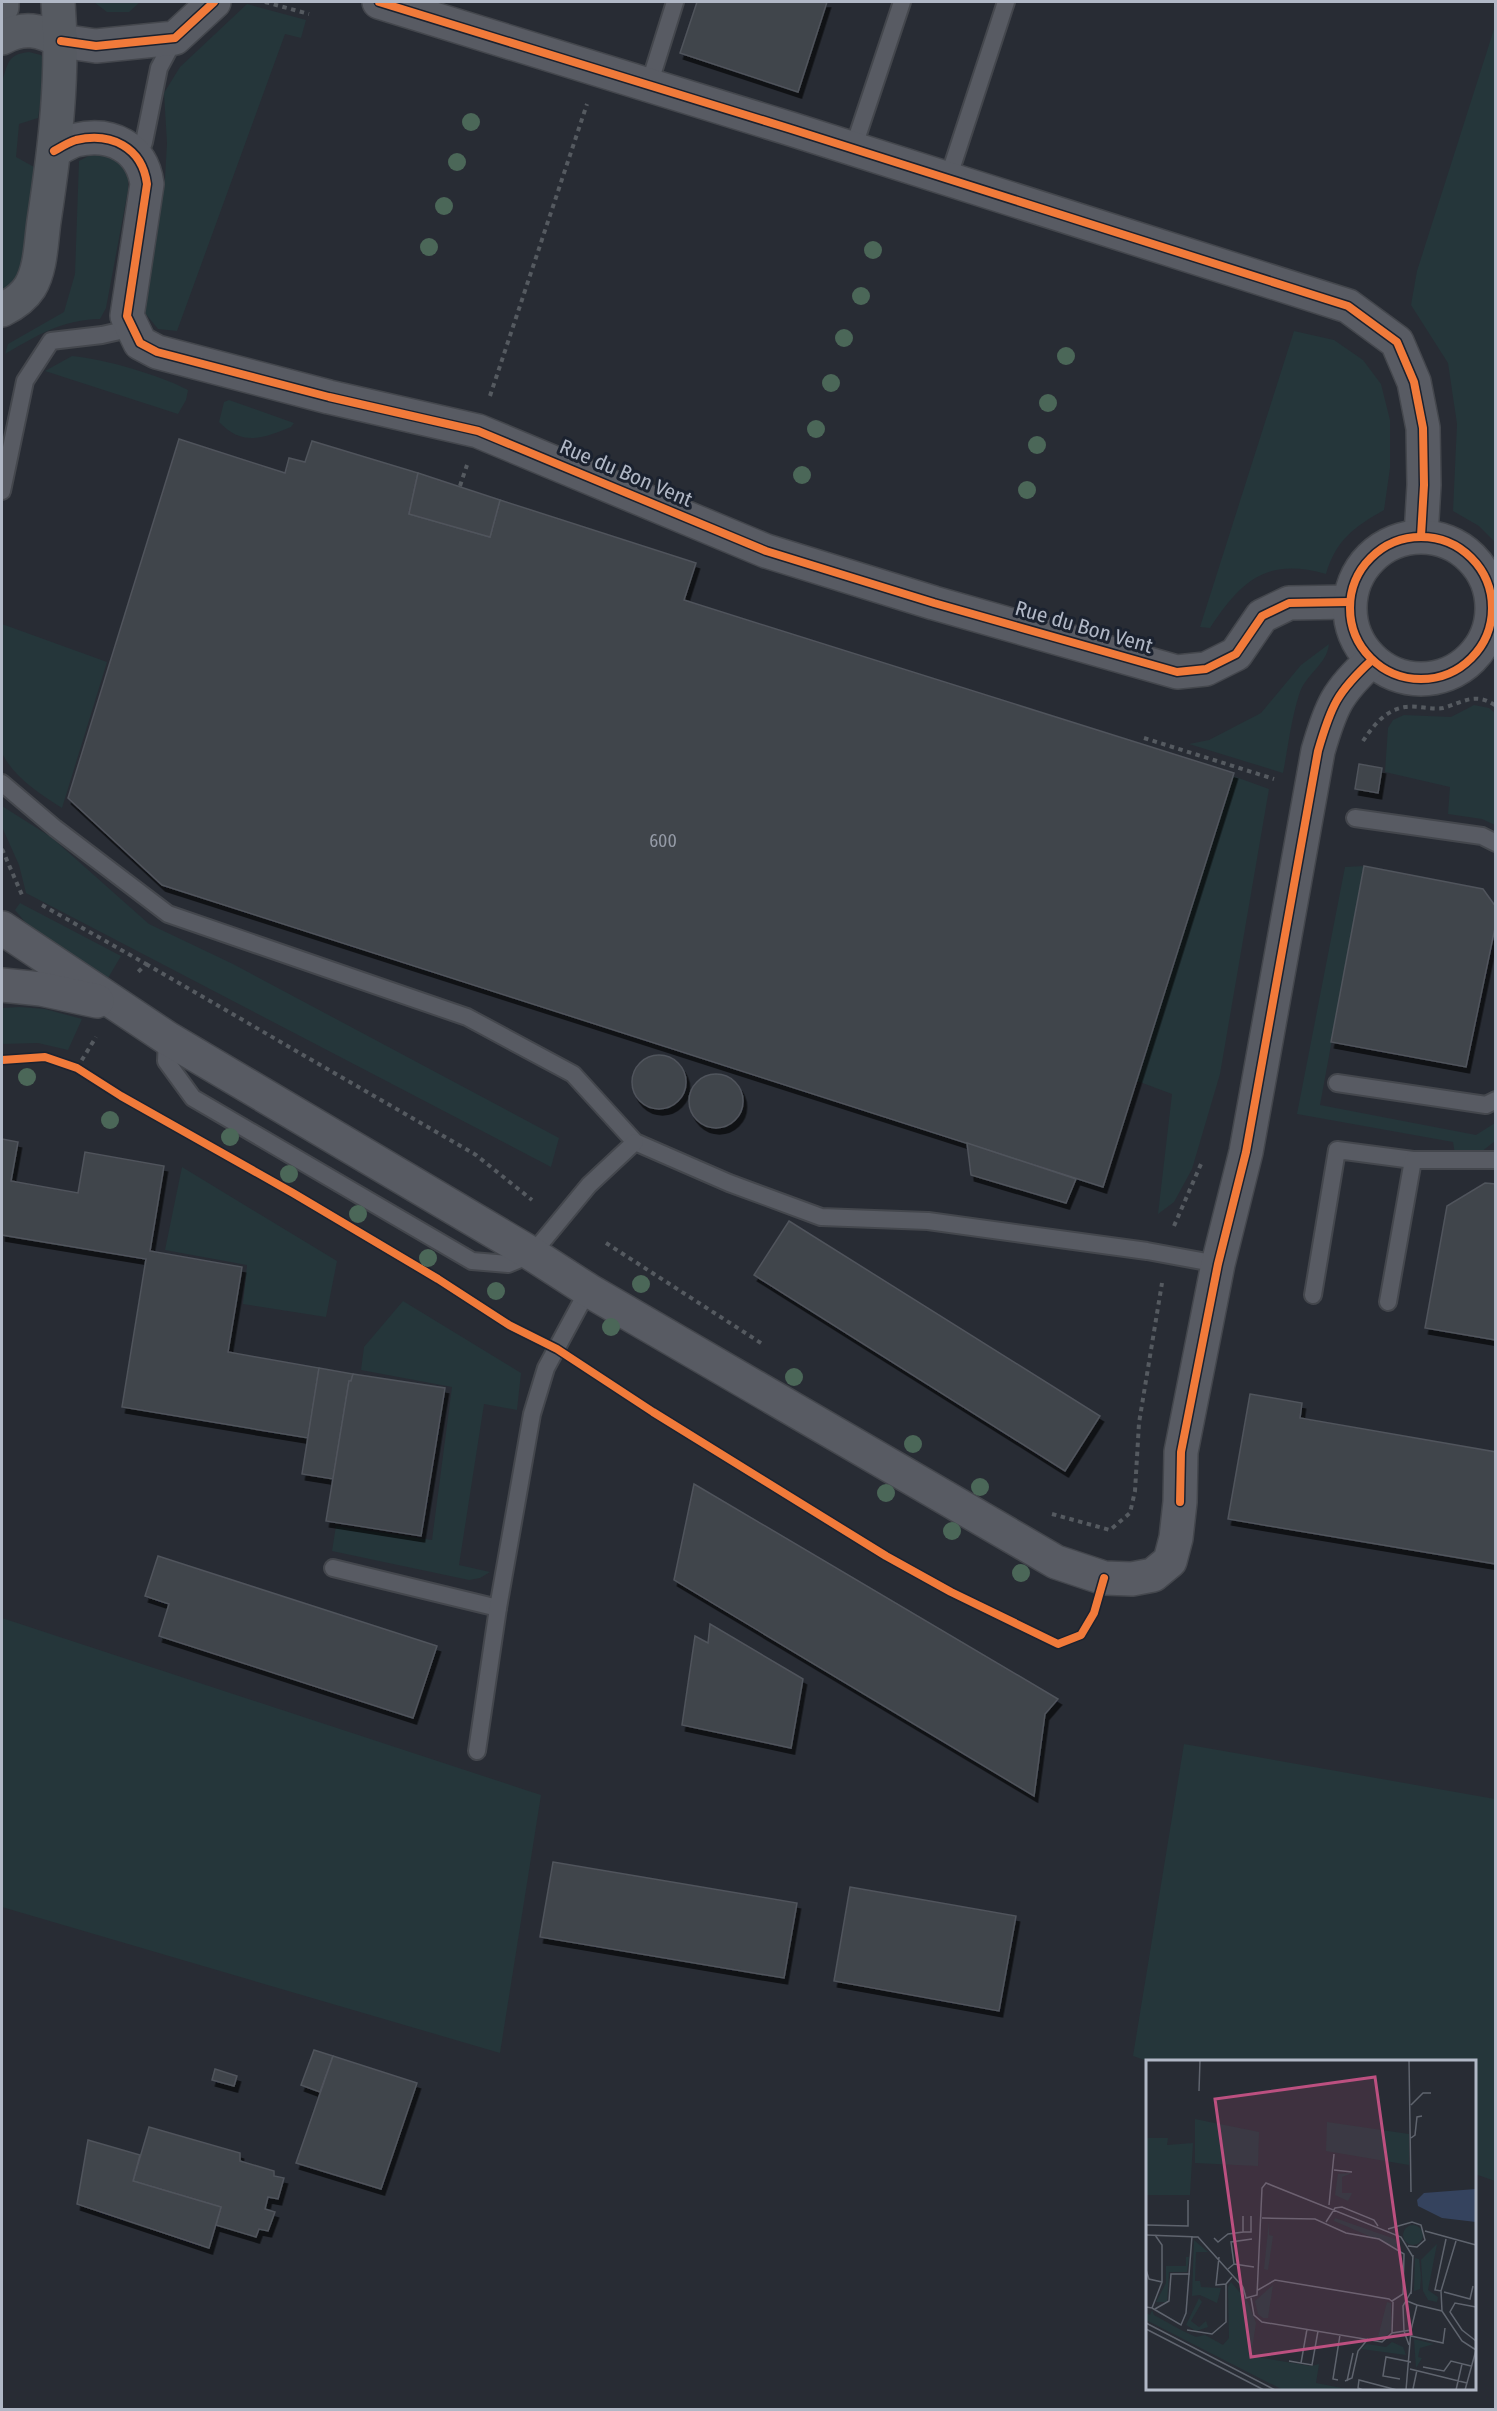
<svg xmlns="http://www.w3.org/2000/svg" width="1497" height="2411" viewBox="0 0 1497 2411" font-family="'Fira Sans Condensed',sans-serif">
	<defs>
		<filter id="shadow"><feDropShadow dx="3.5" dy="6" stdDeviation="0" flood-color="#0009"/></filter>
	</defs>
	<rect width="100%" height="100%" fill="#282c34"/>
	<g fill="#25363a">
		<polygon points="94,2 140,2 129,12 107,12"/>
		<polygon points="247,4 306,20 301,38 285,34 177,331 158,329 145,313 146,276 165,178 167,143 164,93 180,67"/>
		<polygon points="1495,26 1495,542 1479,526 1453,511 1457,424 1448,363 1411,305 1417,271"/>
		<path d="M29,52L41,55L46,63L38,118L19,124L16,157L34,167L20,280L2,293V82C8,64 7,54 29,52Z"/>
		<path d="M96,152L115,155L128,169V190L106,308L100,319C61,320 38,335 5,354L8,344L64,312L75,274L79,161Z"/>
		<path d="M1294,331L1334,340L1363,360L1381,384L1390,420V468L1384,510C1354,527 1336,540 1326,574C1266,557 1241,581 1210,628L1200,627Z"/>
		<path d="M72,356C105,359 159,375 188,390L186,400L178,414L45,371Z"/>
		<path d="M229,400L294,423L291,427C263,438 243,447 219,422L224,402Z"/>
		<path d="M2,624L107,662L62,808C40,794 15,778 3,755C0,745 1,643 2,624Z"/>
		<path d="M1329,644C1327,665 1305,674 1299,695C1291,720 1288,748 1283,773L1189,744L1209,740L1261,713L1301,665Z"/>
		<polygon points="1474,705 1489,708 1495,713 1495,825 1482,819 1448,814 1450,787 1385,772 1388,728 1393,720 1404,715 1451,717"/>
		<polygon points="1233,776 1269,789 1220,1074 1192,1169 1174,1202 1158,1214 1172,1094 1137,1081"/>
		<polygon points="2,806 51,837 149,924 233,964 559,1138 551,1167 26,893 19,865 2,827"/>
		<polygon points="1364,866 1320,1105 1476,1135 1495,1123 1495,1141 1481,1152 1455,1154 1453,1142 1297,1114 1345,867"/>
		<polygon points="20,903 121,956 108,978 36,935 15,910"/>
		<polygon points="20,1007 45,1009 82,1019 68,1050 38,1043 2,1044 2,1008"/>
		<polygon points="182,1167 337,1261 326,1317 243,1304 247,1265 165,1250"/>
		<polygon points="403,1301 521,1373 517,1410 484,1404 459,1565 490,1572 480,1578 469,1580 332,1551 336,1526 432,1540 452,1387 361,1370 364,1347"/>
		<polygon points="2,1618 541,1795 500,2053 2,1907"/>
		<polygon points="1184,1744 1495,1799 1495,2181 1475,2174 1474,2062 1150,2062 1133,2056"/>
	</g>
	<g fill="#41444b" stroke="#50545c" stroke-width="1.5" filter="url(#shadow)">
		<polygon points="697,2 827,2 798,92 680,53"/>
		<polygon points="179,439 285,473 289,458 305,462 312,441 418,473 409,514 490,537 500,500 696,563 684,600 1234,773 1103,1187 162,885 68,798"/>
		<polygon points="418,473 500,500 490,537 409,514"/>
		<polygon points="1359,764 1382,768 1378,793 1355,789"/>
		<polygon points="1364,866 1483,889 1496,907 1496,923 1466,1067 1331,1042"/>
		<circle cx="659" cy="1082" r="27"/>
		<circle cx="716" cy="1101" r="27"/>
		<polygon points="2,1139 18,1142 11,1181 78,1193 85,1152 164,1166 150,1251 242,1267 228,1352 319,1368 308,1438 122,1407 146,1259 2,1235"/>
		<polygon points="967,1143 1076,1179 1066,1203 971,1175"/>
		<polygon points="1485,1183 1496,1184 1496,1340 1425,1328 1447,1206"/>
		<polygon points="789,1221 1100,1416 1065,1471 754,1275"/>
		<polygon points="319,1368 353,1374 351,1381 349,1381 333,1479 302,1474"/>
		<polygon points="353,1374 445,1388 421,1536 326,1521 349,1381 351,1381"/>
		<polygon points="1250,1394 1302,1403 1300,1418 1496,1452 1496,1564 1228,1519"/>
		<polygon points="694,1484 1058,1699 1045,1714 1034,1796 674,1580"/>
		<polygon points="158,1556 437,1646 413,1718 159,1636 169,1604 145,1596"/>
		<polygon points="710,1624 803,1679 791,1748 682,1725 695,1636 708,1643"/>
		<polygon points="553,1862 797,1903 784,1978 540,1937"/>
		<polygon points="850,1887 1016,1916 999,2011 834,1981"/>
		<polygon points="314,2050 333,2056 320,2092 301,2085"/>
		<polygon points="333,2056 417,2083 381,2189 296,2163"/>
		<polygon points="215,2069 237,2076 234,2086 212,2080"/>
		<polygon points="149,2127 240,2153 240,2161 274,2171 274,2176 284,2178 278,2199 268,2197 265,2209 275,2212 268,2231 259,2229 256,2237 216,2225 221,2207 133,2181"/>
		<polygon points="88,2140 140,2155 133,2181 221,2207 209,2248 77,2204"/>
	</g>
	<g fill="none" stroke-linecap="round" stroke-linejoin="round">
		<defs>
			<g id="lane">
				<polyline points="649,85 675,2"/>
				<polyline points="853,149 902,2"/>
				<polyline points="138,159 144,142 159,68 175,38"/>
				<polyline points="948,179 1006,2"/>
				<polyline points="2,491 25,381 51,341 102,335 133,328"/>
				<polyline points="2,783 55,828 168,914 467,1017 573,1074 635,1142 729,1183 821,1217 928,1221 1147,1251 1218,1264"/>
				<polyline points="1355,818 1482,836 1496,843"/>
				<polyline points="167,1038 166,1061 193,1098 472,1261 508,1264 532,1254 589,1185 635,1142"/>
				<polyline points="1337,1083 1486,1105 1496,1100"/>
				<polyline points="1313,1295 1337,1150 1413,1160"/>
				<polyline points="1388,1302 1413,1160 1496,1160"/>
				<polyline points="333,1568 498,1608"/>
				<polyline points="477,1751 498,1608 532,1414 546,1368 588,1290"/>
			</g>
			<g id="street">
				<polyline points="379,2 791,129 1348,306 1397,342 1414,382 1423,428 1424,485 1421,536"/>
				<polyline points="61,41 96,46 175,38 214,2"/>
				<path d="M54,151C61,147 69,142 76,140C111,132 142,147 147,184L127,316L140,343L157,352L329,397L478,431L766,551L934,603L1177,672L1206,669L1236,654L1262,616L1289,603L1349,602"/>
				<circle cx="1421" cy="608" r="71"/>
				<path d="M2,928L167,1038L532,1254L588,1290L1056,1562L1104,1578L1132,1579L1153,1575L1170,1561L1176,1538L1180,1502L1181,1452L1218,1264L1246,1152L1318,751C1331,706 1337,692 1372,660"/>
				<polyline points="2,985 41,989 97,1001"/>
			</g>
			<g id="secondary">
				<polyline points="2,7 2,2"/>
				<path d="M2,38C24,26 40,30 61,41"/>
				<path d="M2,310C12,305 23,298 30,287C41,269 41,242 44,221C55,148 64,75 58,2"/>
			</g>
		</defs>
		<use href="#lane" stroke="#44474d" stroke-width="20"/>
		<use href="#street" stroke="#44474d" stroke-width="36"/>
		<use href="#secondary" stroke="#44474d" stroke-width="36"/>
		<g stroke="#555a60" stroke-width="4" stroke-dasharray="4.5 4.5" stroke-linecap="butt">
			<polyline points="265,2 309,14"/>
			<polyline points="490,396 587,104"/>
			<polyline points="460,486 467,465"/>
			<polyline points="1144,738 1274,779"/>
			<path d="M1363,741C1373,726 1385,710 1405,707C1417,705 1431,710 1443,708C1462,703 1475,691 1496,706"/>
			<polyline points="2,849 22,895"/>
			<polyline points="42,905 146,964 136,974"/>
			<polyline points="146,964 476,1155 532,1200"/>
			<polyline points="77,1068 96,1037"/>
			<polyline points="1174,1226 1201,1164"/>
			<polyline points="606,1243 764,1345"/>
			<polyline points="1052,1514 1110,1530 1130,1513 1135,1491 1139,1423 1162,1283"/>
		</g>
		<use href="#lane" stroke="#585b63" stroke-width="16"/>
		<use href="#street" stroke="#585b63" stroke-width="33"/>
		<use href="#secondary" stroke="#565a61" stroke-width="33"/>
		<defs>
			<g id="cycleway">
				<polyline points="379,2 791,129 1348,306 1397,342 1414,382 1423,428 1424,485 1421,536"/>
				<polyline points="61,41 96,46 175,38 214,2"/>
				<path d="M54,151C61,147 69,142 76,140C111,132 142,147 147,184L127,316L140,343L157,352L329,397L478,431L766,551L934,603L1177,672L1206,669L1236,654L1262,616L1289,603L1349,602"/>
				<circle cx="1421" cy="608" r="71"/>
				<polyline points="2,1060 45,1057 77,1068 121,1096 293,1193 438,1279 509,1325 557,1349 653,1412 886,1556 951,1592 1058,1644 1081,1635 1094,1613 1104,1578"/>
				<path d="M1180,1502L1181,1452L1218,1264L1246,1152L1318,751C1331,706 1337,692 1372,660"/>
			</g>
		</defs>
		<use href="#cycleway" stroke="#1b222f" stroke-width="11"/>
		<use href="#cycleway" stroke="#f17a3a" stroke-width="8"/>
	</g>
	<g fill="#4b6758">
		<circle cx="471" cy="122" r="9"/>
		<circle cx="457" cy="162" r="9"/>
		<circle cx="444" cy="206" r="9"/>
		<circle cx="429" cy="247" r="9"/>
		<circle cx="873" cy="250" r="9"/>
		<circle cx="861" cy="296" r="9"/>
		<circle cx="844" cy="338" r="9"/>
		<circle cx="1066" cy="356" r="9"/>
		<circle cx="831" cy="383" r="9"/>
		<circle cx="1048" cy="403" r="9"/>
		<circle cx="816" cy="429" r="9"/>
		<circle cx="1037" cy="445" r="9"/>
		<circle cx="802" cy="475" r="9"/>
		<circle cx="1027" cy="490" r="9"/>
		<circle cx="27" cy="1077" r="9"/>
		<circle cx="110" cy="1120" r="9"/>
		<circle cx="230" cy="1137" r="9"/>
		<circle cx="289" cy="1174" r="9"/>
		<circle cx="358" cy="1214" r="9"/>
		<circle cx="428" cy="1258" r="9"/>
		<circle cx="641" cy="1284" r="9"/>
		<circle cx="496" cy="1291" r="9"/>
		<circle cx="611" cy="1327" r="9"/>
		<circle cx="794" cy="1377" r="9"/>
		<circle cx="913" cy="1444" r="9"/>
		<circle cx="980" cy="1487" r="9"/>
		<circle cx="886" cy="1493" r="9"/>
		<circle cx="952" cy="1531" r="9"/>
		<circle cx="1021" cy="1573" r="9"/>
	</g>
	<g text-anchor="middle" dominant-baseline="central" stroke-width="6" stroke-linejoin="round" paint-order="stroke">
		<g font-size="18" fill="#959ba7">
			<text x="663" y="841">600</text>
		</g>
		<g font-size="21" fill="#b1b8c6" stroke="#1b222f">
			<text transform="translate(626 473) rotate(23)">Rue du Bon Vent</text>
			<text transform="translate(1084 627) rotate(16)">Rue du Bon Vent</text>
		</g>
	</g>
	<g transform="translate(1146 2060)">
		<rect width="330" height="330" fill="#282c34"/>
		<path d="M49,59L113,72L112,106L49,103ZM181,62L263,74V105L180,91ZM0,78H22L21,85L47,83L44,135H0ZM206,113L196,117V133H206L202,141L189,135L192,114H189ZM189,158L249,179L256,190L188,161ZM123,162V175L127,176L122,210L118,209ZM257 175a10 10 0 1 1 20 0a10 10 0 1 1-20 0ZM48,180L62,192H50L49,221H54L55,227L75,228L71,243L54,235L46,236ZM291,184L282,230L292,237L291,242L282,240L277,231L275,200ZM40,197H43L41,212H23L21,242H10L20,223V206H40ZM269,198L273,199L275,217L274,229L268,231ZM85,222L102,242L110,263L105,296L165,306L173,304L170,323L206,330H137L0,260V253L4,255L6,250L8,255L35,270L50,277L59,275L77,285L83,278L82,227ZM127,225L122,258H117L112,254L109,241ZM53,238L56,242L45,261L53,267L60,261L62,267L50,271L40,265ZM241,242L245,243V270L239,278L232,277ZM268,279L288,284L274,288L272,297L276,298L270,308ZM246,282L257,287L260,295L215,289L221,284L240,287Z" fill="#25363a"/>
		<path d="M330,129V162L296,158L272,146L271,140L278,133Z" fill="#35435e"/>
		<path fill="none" stroke="#5f646e" stroke-width="1.5" d="M263,0L265,132M53,31L54,0M265,45L277,33H285M265,78L269,75L271,57L276,56M188,110L206,112M183,145L188,94M116,158L169,159L200,173L233,179L258,194L257,234L246,241M180,162L189,148L196,147L228,160L232,166M0,165L42,166V140M242,169L266,162L275,165L279,180L271,187L262,186M279,171L330,185M97,172H105V156M0,175L52,177L97,227M68,178L72,182L82,174L97,172V156M300,179L289,230L295,231L310,181M73,197L70,225L80,224L86,217M88,204L108,207M82,209L88,204L85,182L106,179M0,210L3,219L16,222M97,227L100,238L111,235L116,128L120,123L255,177L267,197M112,230L129,220L243,239L247,242L246,273M295,231L296,251M298,232L324,239L327,226M265,234L267,195M105,238L108,255L116,262L236,282L246,273L265,270L271,245L261,241M271,245L296,251L316,281L330,290M0,247L6,248L16,222V185L9,175M330,247L309,243L304,252L316,270L330,281M6,248L35,265L40,253L46,176M9,249L23,241L25,214H44M0,263L129,330M0,269L118,330M41,270L66,274L80,262V224M265,276L297,283L299,268M263,285L258,271L257,246L265,232M143,301L166,305L172,271M155,303L161,269M277,307L298,311L305,301L325,306M264,309L321,323M254,319L237,316L240,297L265,302M192,320L187,319L194,275M199,321L206,318L212,291L222,279M201,321L207,293M267,329L271,310M217,330L212,328L213,320L251,330M260,330L265,270M310,330L316,304M319,330L330,290"/>
		<path fill="#bc5080" fill-opacity="0.15" stroke="#bc5080" stroke-width="3" d="M229,17L265,274L105,297L69,39Z"/>
		<rect width="330" height="330" fill="none" stroke="#b1b8c6" stroke-width="3"/>
	</g>
	<rect width="1497" height="2411" fill="none" stroke="#b1b8c6" stroke-width="6"/>
</svg>
